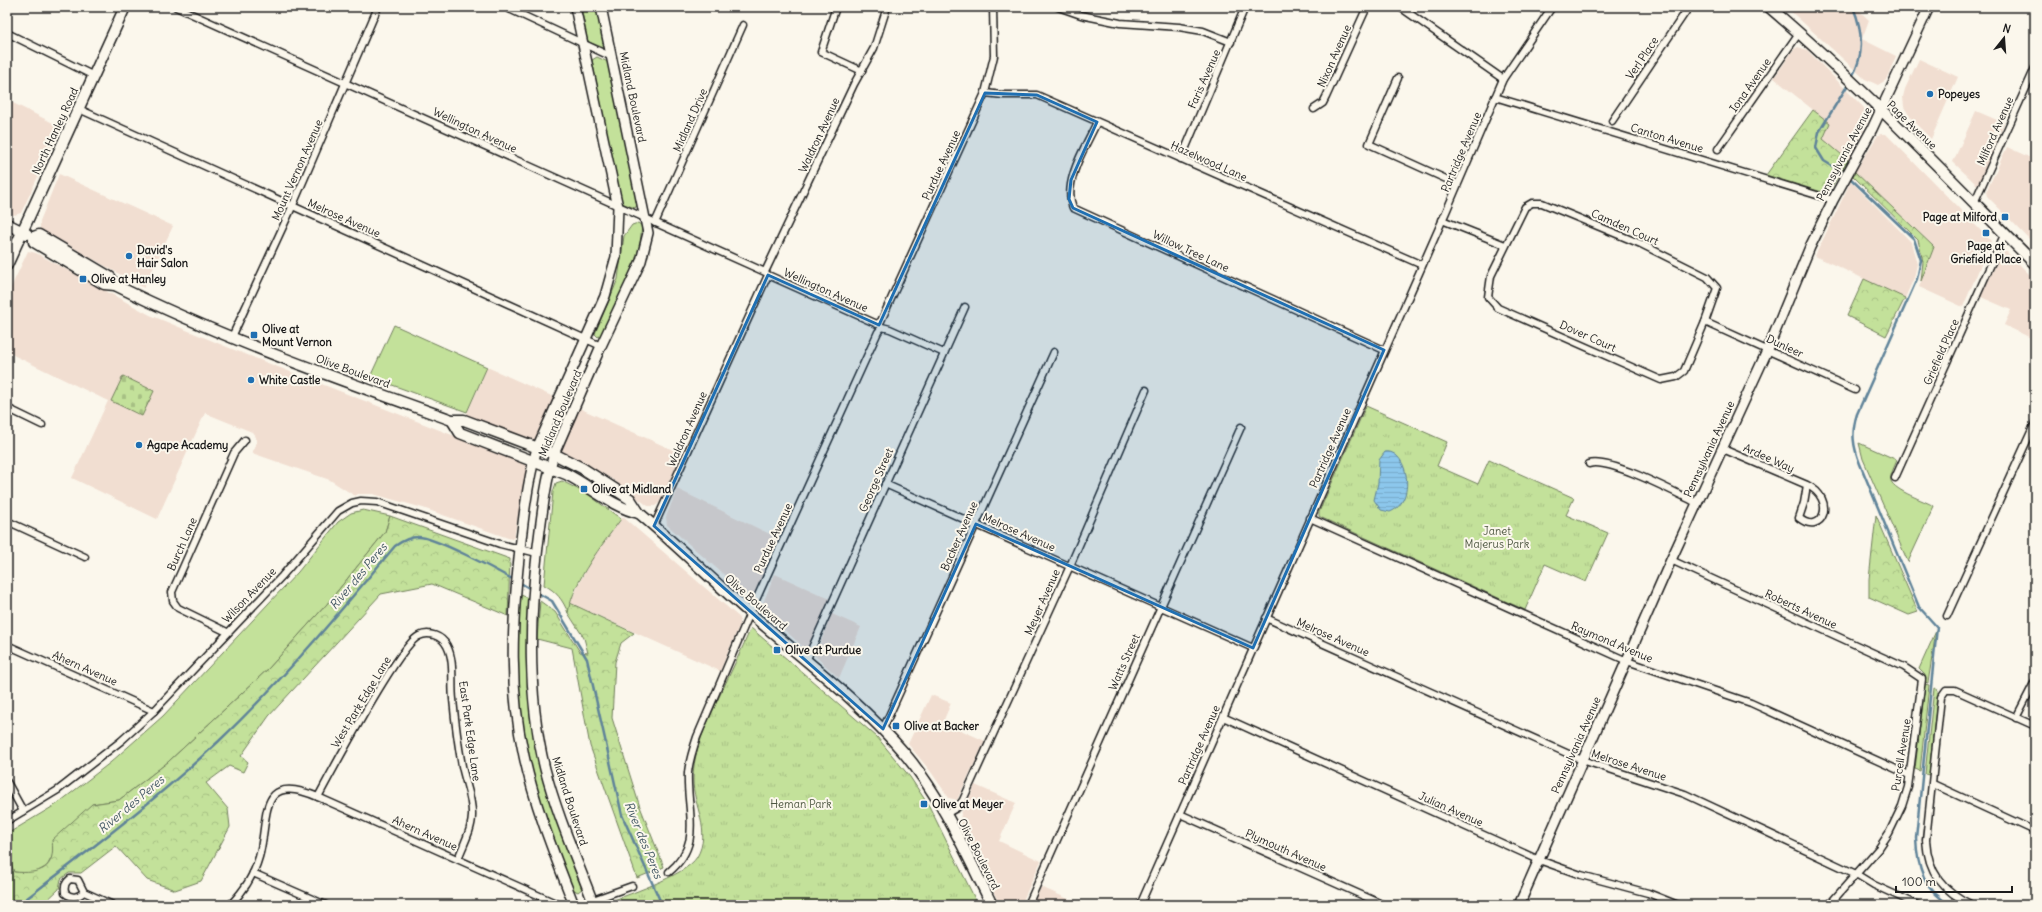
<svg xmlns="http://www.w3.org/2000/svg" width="2042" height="912" viewBox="0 0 2042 912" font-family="Delius,sans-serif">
	<defs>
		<pattern id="forest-crowns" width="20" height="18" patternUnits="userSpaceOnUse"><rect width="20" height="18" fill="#c3e19a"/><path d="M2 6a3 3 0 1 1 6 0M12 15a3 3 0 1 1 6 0" fill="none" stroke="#a7c084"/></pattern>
		<pattern id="cemetery-stones" width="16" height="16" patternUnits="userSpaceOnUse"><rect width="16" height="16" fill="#c3e19a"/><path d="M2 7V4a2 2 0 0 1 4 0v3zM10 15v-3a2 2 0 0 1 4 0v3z" fill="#a7c084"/></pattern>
		<pattern id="park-tufts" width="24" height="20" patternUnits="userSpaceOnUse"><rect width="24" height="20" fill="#c3e19a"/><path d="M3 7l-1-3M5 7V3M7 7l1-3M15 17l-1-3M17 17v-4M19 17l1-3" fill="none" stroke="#a7c084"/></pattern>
		<pattern id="water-rules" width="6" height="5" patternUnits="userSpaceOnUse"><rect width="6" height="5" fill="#8cc7ec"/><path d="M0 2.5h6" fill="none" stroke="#78aaca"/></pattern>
	</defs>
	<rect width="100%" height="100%" fill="#fbf7ec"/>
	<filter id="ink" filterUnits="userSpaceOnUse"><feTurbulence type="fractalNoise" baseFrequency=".025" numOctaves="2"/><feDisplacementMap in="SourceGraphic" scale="8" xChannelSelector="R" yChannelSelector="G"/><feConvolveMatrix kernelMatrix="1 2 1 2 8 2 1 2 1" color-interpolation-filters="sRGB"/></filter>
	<g filter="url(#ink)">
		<g fill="#f1ded1">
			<polygon points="1786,7 1855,7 1869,20 1862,39 1896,56 1886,80 1878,85 1865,79"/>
			<polygon points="1798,47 1807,50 1864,108 1868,121 1848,160 1823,139 1829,123 1774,78 1794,49"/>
			<polygon points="1919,59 1958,77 1931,139 1912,120 1904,107 1903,97 1905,89"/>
			<polygon points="7,100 61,127 21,213 14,215 7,212"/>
			<polygon points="1976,111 2004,123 1979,183 1976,184 1953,162"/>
			<polygon points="1881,134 1886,134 1991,241 1963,307 1919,287 1934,247 1855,172 1878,135"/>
			<polygon points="2007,147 2035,160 2035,245 1987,196 1986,192"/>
			<polygon points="59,174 173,226 144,288 40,229 40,221"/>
			<polygon points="1851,181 1911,242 1917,264 1914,278 1905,298 1815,256"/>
			<polygon points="28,251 36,253 150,315 232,349 524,463 527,465 527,469 514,537 512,539 508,538 423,508 373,494 358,494 355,496 330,480 252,453 257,442 255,435 252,432 205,413 157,519 72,478 108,401 7,352 7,296"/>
			<polygon points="2004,252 2007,252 2035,280 2035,340 2004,325 2011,310 1981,297 2001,254"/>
			<polygon points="487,367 556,398 536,441 466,416"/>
			<polygon points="579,408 682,454 659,503 655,506 648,506 612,479 562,453 562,447"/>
			<polygon points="677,489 780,539 753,596 745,593 667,525 666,517"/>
			<polygon points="623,517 740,618 740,624 720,671 570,603 591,559"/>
			<polygon points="775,574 830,599 808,647 803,647 761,608"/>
			<polygon points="832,614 861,627 839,678 815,656"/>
			<polygon points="931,695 951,703 943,722 985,741 957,800 949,798 931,772 908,744"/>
			<polygon points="975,785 1016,803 999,841 1041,861 1021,905 1000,905 960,822 961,813 967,804"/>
			<polygon points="1041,887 1082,905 1033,905"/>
		</g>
		<g fill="#c3e19a" stroke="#707e5b">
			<polygon points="581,7 598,7 606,45 604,48 589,42 587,39"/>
			<polygon points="597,57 608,62 638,204 635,208 624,204 620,199 592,60"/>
			<polygon points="638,223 642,226 639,252 602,335 598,337 595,334 596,331 618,279 624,236 632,225"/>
			<polygon points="394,325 487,367 467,412 370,377"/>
			<path d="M1859,443L1897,460C1895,466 1889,476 1891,481C1895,491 1925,501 1934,506L1908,562L1863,459Z"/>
			<path d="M562,481L589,495L621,519C601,547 575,577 568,613C563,600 556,591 544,585L553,492L556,483Z"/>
			<polygon points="363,510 390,516 385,532 327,604 269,668 168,762 119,800 92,804 54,853 47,866 33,874 14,872 7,856 7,834 57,804 111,762 163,716 298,572 338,522 351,513"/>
			<path d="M521,595L528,598V648L534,725L583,888L578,892L572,889C559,851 543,813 533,774C518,715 515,655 521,595Z"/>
			<polygon points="1936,631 1928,683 1925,682 1925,675 1919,669"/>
			<polygon points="1925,684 1929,685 1920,771 1915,769"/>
			<polygon points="1934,688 1938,690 1929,775 1925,774"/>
		</g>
		<g fill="url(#forest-crowns)" stroke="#707e5b">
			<polygon points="1813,110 1830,123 1823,139 1848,160 1831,188 1828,191 1822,192 1766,175"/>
			<polygon points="1855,172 1934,247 1921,281 1923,262 1918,240 1853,176"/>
			<polygon points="1864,279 1905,298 1886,336 1847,316"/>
			<polygon points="1876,515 1918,612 1909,615 1869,597 1869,579"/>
			<path d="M390,516L510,559L508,616L432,584L381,594L269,716L241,756L248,762L243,772L229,766L206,783L228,809L230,827L201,881L175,890L147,880L116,846L81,873H69L61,879L59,889L42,905H7V853L14,872C40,874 56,870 52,840L92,804L119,800L168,762L269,668L327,604L385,532Z"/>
			<polygon points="540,601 555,612 580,652 588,653 584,638 568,613 570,603 634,633 621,643 615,662 612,718 639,804 664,867 637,878 590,746 572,648 537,639"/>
		</g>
		<polygon fill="url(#cemetery-stones)" stroke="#707e5b" points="123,376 154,391 142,416 111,401"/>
		<g fill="url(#park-tufts)" stroke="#707e5b">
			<polygon points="1366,406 1447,442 1437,466 1478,484 1489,460 1574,498 1566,515 1608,533 1586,582 1545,564 1525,610 1322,518 1319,516 1319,512"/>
			<path d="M751,628L877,737L910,777L929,806L978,905H601C623,896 686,876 697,857C712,831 693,806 693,780C693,749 707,724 719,697C730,674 741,651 751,628Z"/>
		</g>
		<path fill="url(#water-rules)" stroke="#5f8399" d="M1385,452C1407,448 1418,501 1390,512L1381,510L1374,500L1378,483L1379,460Z"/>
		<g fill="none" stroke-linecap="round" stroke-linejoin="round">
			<g stroke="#5f8399" stroke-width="2.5">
				<path d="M1852,77C1865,54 1863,31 1853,7"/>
				<polyline points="1845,174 1824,161 1816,148 1819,132 1849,83"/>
				<path d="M1849,177L1914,239L1921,260L1917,279L1857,414C1851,433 1853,446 1860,464L1919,607L1937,627L1916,838C1917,866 1924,891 1951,905"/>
				<polyline points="519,582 532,590"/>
				<polyline points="536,592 552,601 587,659 622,815 662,905"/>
				<path d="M18,905C87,852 156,800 219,741C283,680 339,613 395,546C402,541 409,537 418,537C433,536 498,571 514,580"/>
			</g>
			<defs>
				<g id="street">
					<polyline points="176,7 765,272 854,84 874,48 887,7"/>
					<polyline points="505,7 612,57"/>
					<polyline points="836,7 821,52 862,71"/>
					<polyline points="1058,7 1081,15 1120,23 1179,27 1203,31 1231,42"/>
					<polyline points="1400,7 1503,79"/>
					<polyline points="7,33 94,76"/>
					<polyline points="1398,78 1369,144 1457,184"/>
					<polyline points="985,93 1003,95 1037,95 1422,265"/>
					<polyline points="1495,97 1833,200"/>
					<polyline points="79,109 601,346"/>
					<polyline points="1314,109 1323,103 1326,97 1367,7"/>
					<polyline points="1612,121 1689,7"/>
					<path d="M1097,122C1086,146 1062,182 1073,208L1384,350"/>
					<polyline points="1718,149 1799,33"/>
					<polyline points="1181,159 1245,7"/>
					<polygon points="1532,203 1542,203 1641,244 1707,277 1717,288 1705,322 1684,371 1676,377 1661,380 1498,308 1488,297 1491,276 1525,207"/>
					<polyline points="1974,203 2035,68"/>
					<polyline points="1442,220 1505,245"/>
					<polyline points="655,223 743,25"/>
					<polyline points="1705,322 1855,390"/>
					<polyline points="231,339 293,205 378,7"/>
					<polyline points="7,408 42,425"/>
					<path d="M1723,449L1807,485C1837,499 1823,537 1799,518L1804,503L1807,485"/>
					<path d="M1589,464C1609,457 1676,493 1697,503"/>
					<polyline points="1895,478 2005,233"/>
					<polyline points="885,484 1253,648"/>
					<polyline points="1310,518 1627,661 1751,703 1909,775"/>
					<polyline points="7,521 85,557"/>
					<polyline points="654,526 768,275 877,324 881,321 985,93 994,56 993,7"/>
					<polyline points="1671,560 1904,667 1922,679 1908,787 1902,806 1889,833 1879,848 1829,905"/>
					<polyline points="1947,616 2035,423"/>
					<polyline points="1266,618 1582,760 1685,794 1856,874 1874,885 1918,905"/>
					<polyline points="227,632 178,608 173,601 172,592 234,453 245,440"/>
					<polyline points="7,645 154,711"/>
					<polyline points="806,661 965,307"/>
					<polyline points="1223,717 1539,860 1581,875 1648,893 1678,905"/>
					<polyline points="2016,718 2035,681"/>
					<polyline points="883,729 1054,352"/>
					<polyline points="7,782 23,811"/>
					<polyline points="1933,784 2035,831"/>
					<path d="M318,797C332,771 400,644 419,636C429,631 442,636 447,646C455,661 451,683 453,699C455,721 458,744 462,766C465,782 473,799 472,816C472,830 463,845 458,859"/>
					<polyline points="946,814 958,807 963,800 1070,566 1146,390"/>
					<polyline points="1180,814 1384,905"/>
					<polyline points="7,821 58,790 121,741 154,711 282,576 338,511 352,503 361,501 377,502 500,544 537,553"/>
					<path d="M669,872C704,843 686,811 688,773C689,761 693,749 697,737L750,613L878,332L882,327L890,329L944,353"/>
					<polyline points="253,873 326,905"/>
					<path d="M84,892C78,897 72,899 65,893C64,886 65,883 70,879L78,880L84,892L113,905"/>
					<path d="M230,905C243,892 254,875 259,857C270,818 256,771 318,797L560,905"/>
					<polyline points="579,905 632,886"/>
					<polyline points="1028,905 1241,427"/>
					<polyline points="1140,905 1446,212 1503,79 1552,7"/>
					<path d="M1972,905C1943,891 1928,873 1926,840L1941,697L1946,690H1955L2035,726"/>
				</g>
				<g id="secondary">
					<path d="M574,905C555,856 535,807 524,756C509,690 512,625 519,558C523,521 527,484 537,448L605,296L616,257L618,207L575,7"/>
					<path d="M594,905C577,860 557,815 545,769C527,696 529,620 538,546C542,515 545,484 554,454L601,346L641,261L648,233L601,7"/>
					<polyline points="1519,905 1671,560 1768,349 1810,247 1833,200 1872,129 1929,7"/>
				</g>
				<g id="primary">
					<path d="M1769,7C1863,87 1948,177 2035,264"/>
					<polyline points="7,224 27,234"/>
					<path d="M34,237V242L104,284L115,285C224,339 338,379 452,420H464L554,454L582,468L630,499L639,513C677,545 713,581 751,614C803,659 860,701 905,754C942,798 966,853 992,905"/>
					<polyline points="34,237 39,235 110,277 115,285"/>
					<polyline points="7,265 125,7"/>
					<path d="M452,420L460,433L566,474C590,486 612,507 639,513"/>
				</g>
			</defs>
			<use href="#street" stroke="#1c1c1c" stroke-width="9"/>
			<use href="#secondary" stroke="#1c1c1c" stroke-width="12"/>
			<use href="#primary" stroke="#1c1c1c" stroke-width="13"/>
			<use href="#street" stroke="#fbf7ec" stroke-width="6"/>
			<use href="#secondary" stroke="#fbf7ec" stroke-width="9"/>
			<use href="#primary" stroke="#fbf7ec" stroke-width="10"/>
		</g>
	</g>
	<path fill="#1f6fb2" fill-opacity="0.2" stroke="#1f6fb2" stroke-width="3" stroke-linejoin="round" d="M985,93L1037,95L1097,122L1071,180L1069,199L1073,208L1384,350L1253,648L976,524L883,729L654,526L768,275L879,325Z"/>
	<g fill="#1f6fb2" stroke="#fbf7ec" stroke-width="1.5">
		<circle cx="1930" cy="94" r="4"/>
		<rect x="2001" y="213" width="8" height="8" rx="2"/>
		<rect x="1982" y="229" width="8" height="8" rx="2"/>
		<circle cx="129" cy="256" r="4"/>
		<rect x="79" y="275" width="8" height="8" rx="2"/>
		<rect x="250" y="331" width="8" height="8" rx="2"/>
		<circle cx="251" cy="380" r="4"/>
		<circle cx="139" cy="445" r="4"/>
		<rect x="580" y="485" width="8" height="8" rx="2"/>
		<rect x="773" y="646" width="8" height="8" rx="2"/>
		<rect x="892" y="722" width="8" height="8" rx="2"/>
		<rect x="920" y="800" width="8" height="8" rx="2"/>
	</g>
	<g text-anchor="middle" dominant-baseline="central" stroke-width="4" stroke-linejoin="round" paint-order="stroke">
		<g font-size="11" fill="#1c1c1c" stroke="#fbf7ec">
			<text transform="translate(1334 56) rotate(-66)">Nixon Avenue</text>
			<text transform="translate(1642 58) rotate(-56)">Verl Place</text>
			<text transform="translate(1204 79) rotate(-66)">Faris Avenue</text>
			<text transform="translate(1750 85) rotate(-55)">Iona Avenue</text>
			<text transform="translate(633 97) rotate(78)">Midland Boulevard</text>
			<text transform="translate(690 120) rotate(-66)">Midland Drive</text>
			<text transform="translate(1912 125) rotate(44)">Page Avenue</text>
			<text transform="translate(475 130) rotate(25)">Wellington Avenue</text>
			<text transform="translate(55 131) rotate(-65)">North Hanley Road</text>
			<text transform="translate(1995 131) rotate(-66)">Milford Avenue</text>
			<text transform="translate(819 135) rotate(-65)">Waldron Avenue</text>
			<text transform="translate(1667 138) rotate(17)">Canton Avenue</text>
			<text transform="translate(1461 152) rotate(-67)">Partridge Avenue</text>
			<text transform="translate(1844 154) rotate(-62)">Pennsylvania Avenue</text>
			<text transform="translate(1209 161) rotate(24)">Hazelwood Lane</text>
			<text transform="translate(941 165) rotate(-65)">Purdue Avenue</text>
			<text transform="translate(297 170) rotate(-66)">Mount Vernon Avenue</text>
			<text transform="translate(344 218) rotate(24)">Melrose Avenue</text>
			<text transform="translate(1625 227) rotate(24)">Camden Court</text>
			<text transform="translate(1191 251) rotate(25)">Willow Tree Lane</text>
			<text transform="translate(826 290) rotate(24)">Wellington Avenue</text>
			<text transform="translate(1588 336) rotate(24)">Dover Court</text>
			<text transform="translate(1785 346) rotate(25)">Dunleer</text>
			<text transform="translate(1941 352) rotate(-66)">Griefield Place</text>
			<text transform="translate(353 371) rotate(20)">Olive Boulevard</text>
			<text transform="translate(560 413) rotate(-67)">Midland Boulevard</text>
			<text transform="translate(687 429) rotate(-66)">Waldron Avenue</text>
			<text transform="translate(1330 448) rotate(-66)">Partridge Avenue</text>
			<text transform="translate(1709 449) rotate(-65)">Pennsylvania Avenue</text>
			<text transform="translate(1769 458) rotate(24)">Ardee Way</text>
			<text transform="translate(876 480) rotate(-66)">George Street</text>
			<text transform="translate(1019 532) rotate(24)">Melrose Avenue</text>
			<text transform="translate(959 536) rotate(-66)">Backer Avenue</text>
			<text transform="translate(773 538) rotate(-65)">Purdue Avenue</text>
			<text transform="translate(182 544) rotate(-66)">Burch Lane</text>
			<text transform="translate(249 595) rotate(-46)">Wilson Avenue</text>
			<text transform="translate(756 602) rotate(41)">Olive Boulevard</text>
			<text transform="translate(1042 602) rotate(-66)">Meyer Avenue</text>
			<text transform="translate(1801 609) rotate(25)">Roberts Avenue</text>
			<text transform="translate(1333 637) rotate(24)">Melrose Avenue</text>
			<text transform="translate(1612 642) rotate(23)">Raymond Avenue</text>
			<text transform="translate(1124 662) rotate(-66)">Watts Street</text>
			<text transform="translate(85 668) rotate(24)">Ahern Avenue</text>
			<text transform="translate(361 702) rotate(-59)">West Park Edge Lane</text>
			<text transform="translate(470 731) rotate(82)">East Park Edge Lane</text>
			<text transform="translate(1199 745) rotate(-66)">Partridge Avenue</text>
			<text transform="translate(1576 745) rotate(-66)">Pennsylvania Avenue</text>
			<text transform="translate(1901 755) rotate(-81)">Purcell Avenue</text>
			<text transform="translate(1629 765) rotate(18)">Melrose Avenue</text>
			<text transform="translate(570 801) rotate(72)">Midland Boulevard</text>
			<text transform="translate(1451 809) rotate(24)">Julian Avenue</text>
			<text transform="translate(425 833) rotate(24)">Ahern Avenue</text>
			<text transform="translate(1286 850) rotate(24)">Plymouth Avenue</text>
			<text transform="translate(979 854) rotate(63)">Olive Boulevard</text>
		</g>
		<g font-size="11" font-weight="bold" fill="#1c1c1c" stroke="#fbf7ec" text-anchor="start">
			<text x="1938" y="94">Popeyes</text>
			<text x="1997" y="217" text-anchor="end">Page at Milford</text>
			<text x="1986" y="246" text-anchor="middle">Page at<tspan x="1986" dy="13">Griefield Place</tspan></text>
			<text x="137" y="250">David's<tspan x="137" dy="13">Hair Salon</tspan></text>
			<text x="91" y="279">Olive at Hanley</text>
			<text x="262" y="329">Olive at<tspan x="262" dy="13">Mount Vernon</tspan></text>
			<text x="259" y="380">White Castle</text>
			<text x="147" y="445">Agape Academy</text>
			<text x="592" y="489">Olive at Midland</text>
			<text x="785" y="650">Olive at Purdue</text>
			<text x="904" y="726">Olive at Backer</text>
			<text x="932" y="804">Olive at Meyer</text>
		</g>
		<g font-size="11" fill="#4e5742" stroke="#fbf7ec">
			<text x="1497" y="531">Janet<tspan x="1497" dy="13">Majerus Park</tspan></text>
			<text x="801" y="804">Heman Park</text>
		</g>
		<g font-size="12" font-style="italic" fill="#435865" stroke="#fbf7ec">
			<text transform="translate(358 576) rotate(-50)">River des Peres</text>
			<text transform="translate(131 804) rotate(-40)">River des Peres</text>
			<text transform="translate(644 840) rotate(68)">River des Peres</text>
		</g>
	</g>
	<rect width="2042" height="912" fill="none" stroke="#fbf7ec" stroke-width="24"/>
	<rect x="12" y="12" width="2018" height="888" fill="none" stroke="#1c1c1c" stroke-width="1.5" filter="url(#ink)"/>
	<g transform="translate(2004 38) rotate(17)" stroke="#fbf7ec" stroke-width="3" paint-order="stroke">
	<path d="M0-3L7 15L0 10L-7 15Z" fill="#1c1c1c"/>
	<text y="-6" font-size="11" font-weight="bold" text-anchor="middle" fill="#1c1c1c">N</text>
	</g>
	<path d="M1896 886v6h116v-6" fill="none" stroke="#1c1c1c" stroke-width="2"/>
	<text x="1902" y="886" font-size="12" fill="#1c1c1c" stroke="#fbf7ec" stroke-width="3" paint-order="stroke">100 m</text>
</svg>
